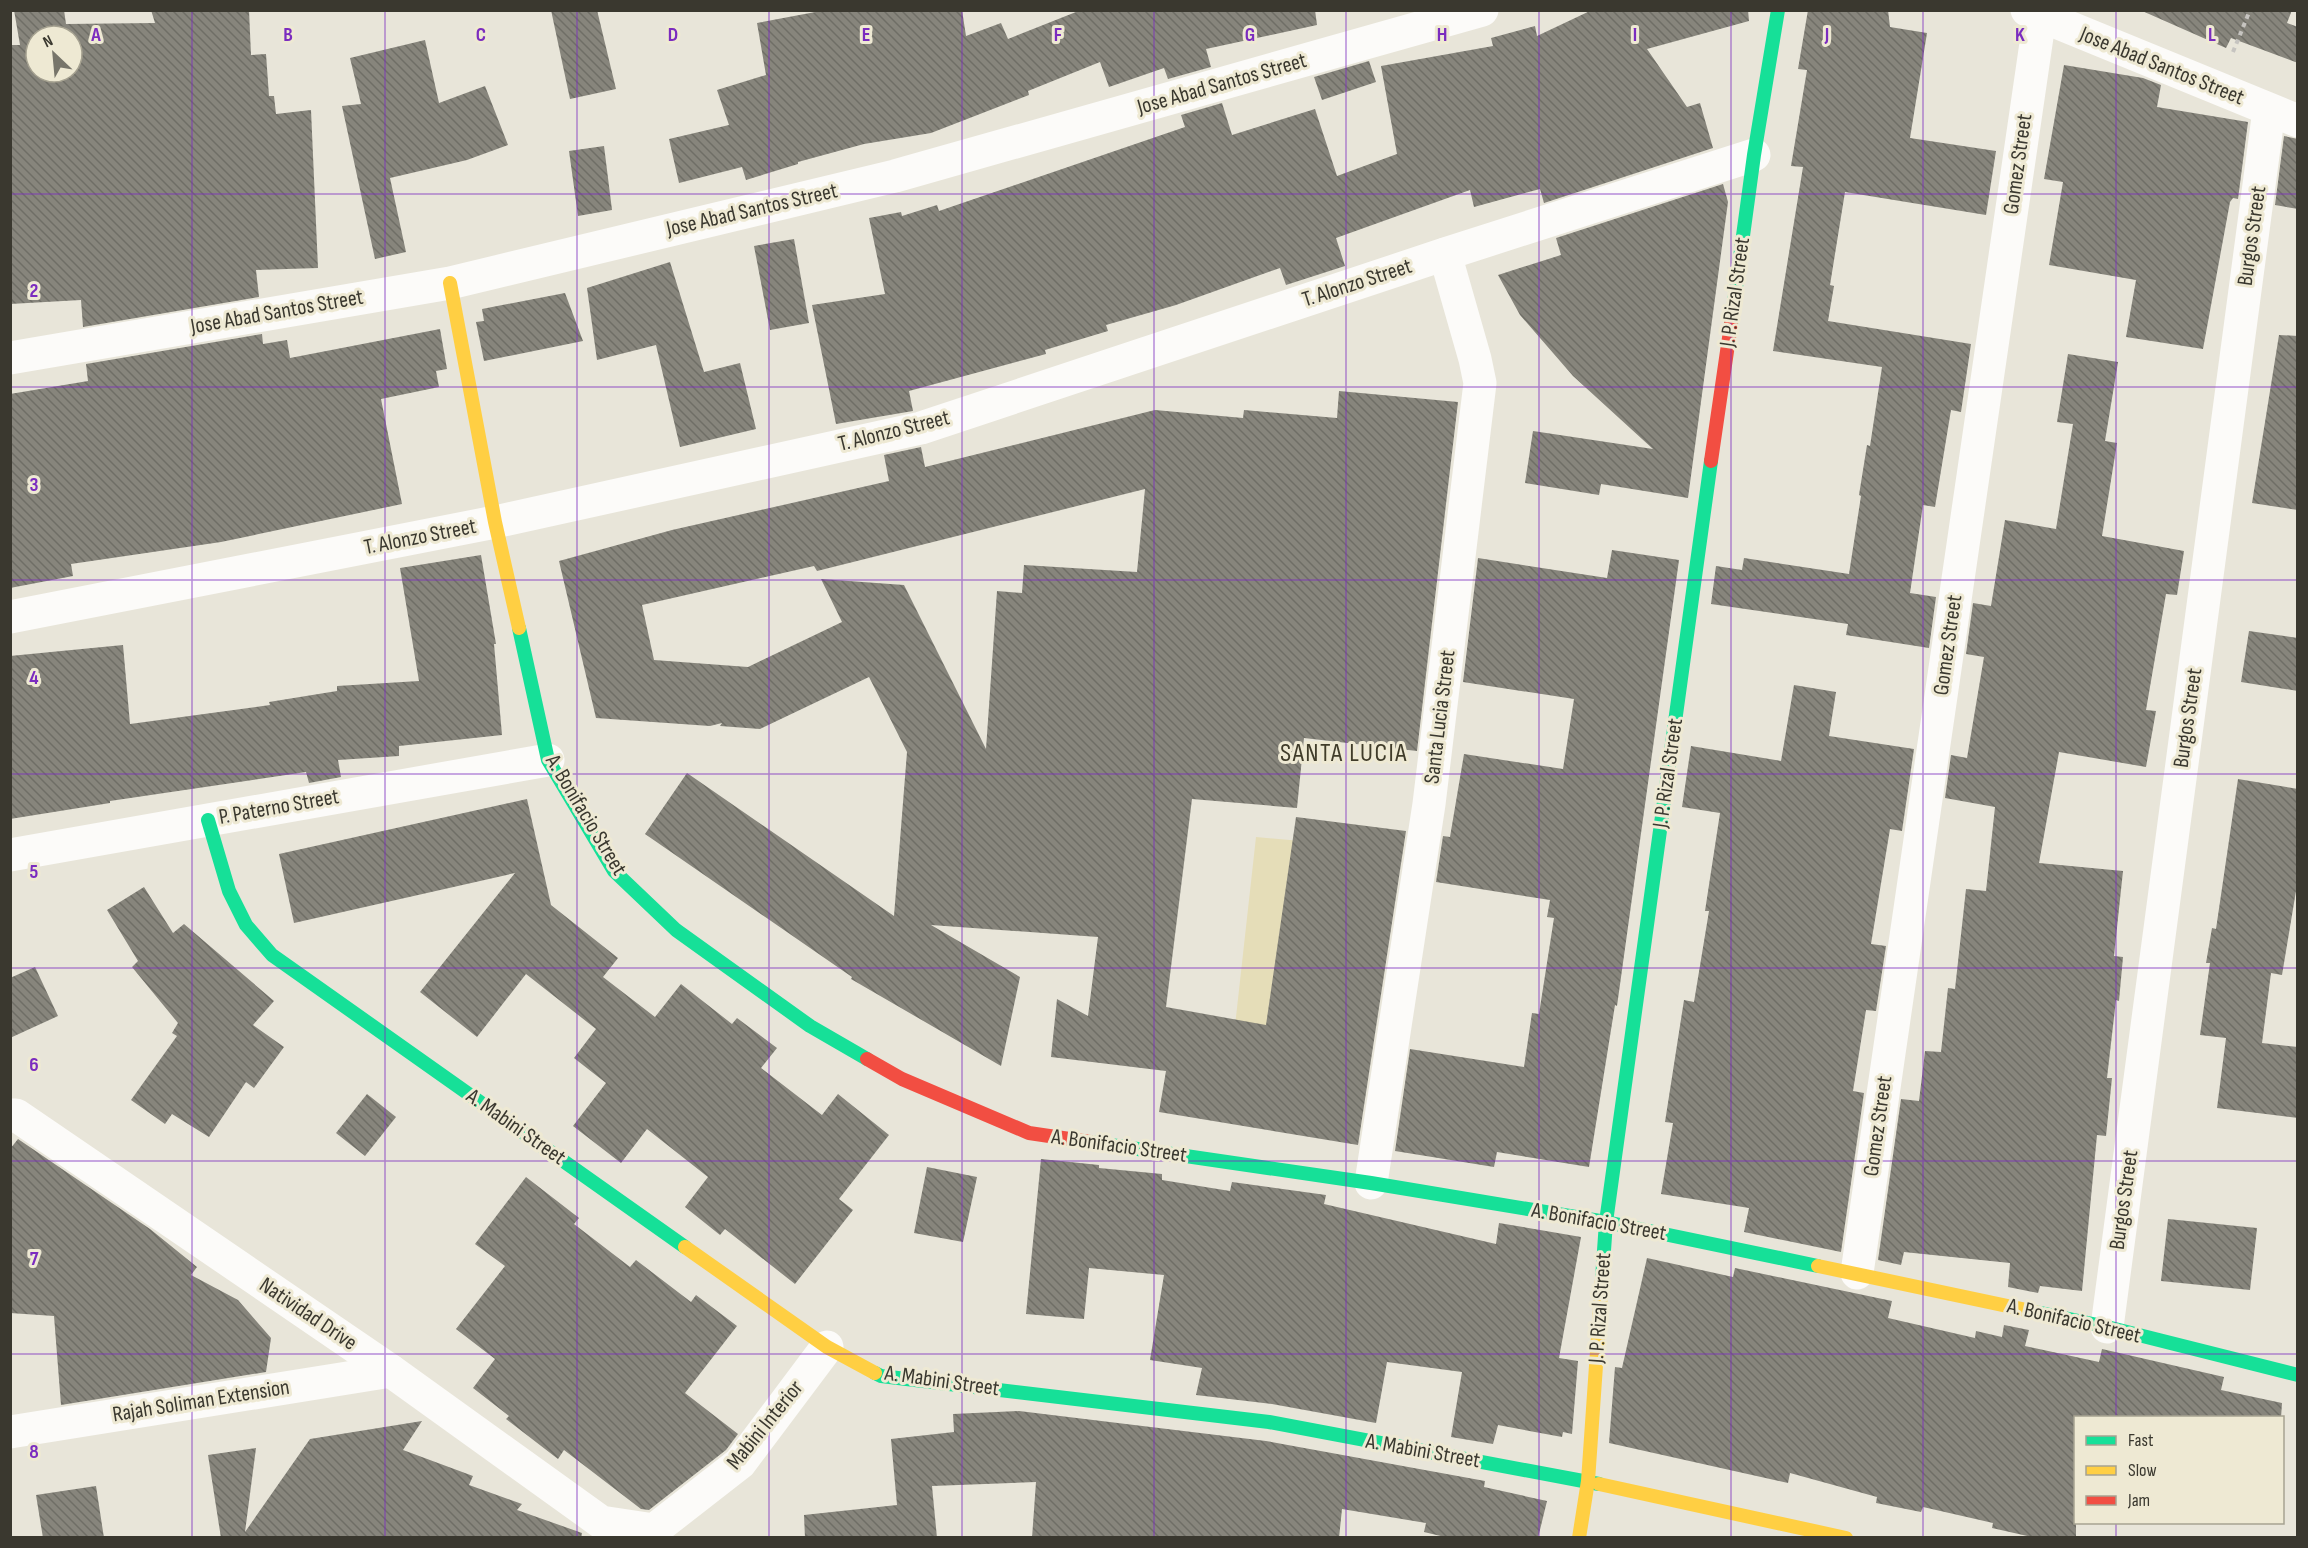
<svg xmlns="http://www.w3.org/2000/svg" width="2308" height="1548" viewBox="0 0 2308 1548" font-family="'Sofia Sans Condensed',sans-serif">
	<defs>
		<pattern id="building-back-hatch" width="6" height="6" patternUnits="userSpaceOnUse" patternTransform="scale(1.5)"><rect width="6" height="6" fill="#87857c"/><path d="M-1 5l2 2M0 0l6 6M5-1l2 2" fill="none" stroke="#6f6e66"/></pattern>
	</defs>
	<rect width="100%" height="100%" fill="#e8e5d9"/>
	<polygon fill="#e5ddb8" points="1256,837 1392,849 1365,1040 1235,1026"/>
	<g fill="url(#building-back-hatch)" fill-rule="evenodd">
		<path d="M14,10H64L66,24L155,23L151,10H249L251,55L266,54L269,96H274L276,114L311,110L318,268L256,270L259,297L83,327L81,300L10,304V45H20ZM36,36H72V72H36Z"/>
		<polygon points="551,10 597,10 616,89 570,99"/>
		<polygon points="826,10 962,10 966,36 1001,23 1008,39 1081,10 1315,10 1317,25 1206,49 1211,67 1168,79 1164,68 1109,87 1100,62 1028,91 1029,95 931,133 864,144 798,162 798,164 746,180 742,167 679,183 669,139 729,125 717,90 766,75 757,23"/>
		<polygon points="1592,10 1748,10 1749,21 1647,49 1687,107 1700,103 1713,148 1544,203 1540,189 1474,207 1470,190 1336,238 1345,266 1286,285 1280,268 1176,305 1106,325 1108,331 1045,350 1046,354 909,391 913,411 836,424 812,305 885,294 869,218 901,212 902,216 937,205 939,211 1185,127 1181,115 1222,103 1232,135 1315,109 1337,176 1397,154 1381,66 1493,46 1491,38 1535,26 1537,36"/>
		<polygon points="1808,10 1888,10 1890,27 1927,33 1910,138 1996,151 1986,215 1845,192 1830,285 1834,286 1828,321 1971,344 1961,412 1951,410 1935,507 1923,505 1910,593 1936,597 1929,648 1846,635 1848,624 1711,604 1716,566 1742,570 1744,558 1849,574 1861,496 1859,495 1867,445 1870,446 1882,367 1773,351 1803,167 1791,166 1807,70 1798,69"/>
		<polygon points="2140,10 2292,10 2287,23 2298,27 2298,63 2231,38 2226,48"/>
		<polygon points="425,40 439,103 485,86 508,145 467,160 390,178 406,252 375,259 342,106 361,104 350,58"/>
		<polygon points="1369,61 1376,82 1322,100 1314,77"/>
		<polygon points="2064,65 2143,78 2161,85 2157,107 2248,122 2238,199 2233,198 2230,202 2203,349 2126,337 2136,280 2049,265 2063,182 2044,179"/>
		<polygon points="2284,136 2298,139 2298,209 2275,205"/>
		<polygon points="604,146 612,210 578,216 569,151"/>
		<polygon points="1723,184 1728,202 1688,498 1601,484 1599,495 1525,483 1533,431 1653,449 1573,376 1520,315 1498,275 1561,255 1556,238"/>
		<polygon points="794,239 809,323 770,330 754,246"/>
		<polygon points="670,262 704,372 740,363 756,429 680,447 656,345 597,360 587,288"/>
		<polygon points="565,293 583,341 484,361 476,322 484,321 482,309"/>
		<polygon points="440,329 447,369 436,371 439,387 381,399 402,504 221,542 71,564 73,576 10,588 10,394 88,381 86,364 262,334 263,344 287,340 290,358"/>
		<polygon points="2279,335 2298,336 2298,510 2252,503"/>
		<polygon points="2068,354 2118,362 2105,441 2117,443 2102,536 2184,551 2177,595 2166,594 2146,710 2156,711 2146,767 2059,752 2039,863 2123,871 2114,956 2123,957 2119,1001 2116,1000 2107,1078 2112,1078 2106,1136 2097,1135 2082,1291 2040,1286 2038,1293 2008,1287 2010,1263 1904,1252 1901,1265 1878,1260 1901,1099 1919,1101 1925,1051 1941,1052 1948,988 1955,989 1966,889 1986,891 1995,807 1945,798 1951,755 1967,758 1984,657 1966,654 1973,603 1991,606 2005,520 2056,529 2073,424 2057,422"/>
		<path d="M1339,391L1458,402L1417,751L1304,738L1297,808L1192,799L1166,1007L1266,1025L1296,817L1406,831L1358,1145L1159,1112L1166,1071L1051,1057L1057,999L1088,1016L1098,937L931,925L1020,977L1001,1066L851,979L852,977L645,834L687,773L894,916L907,752L869,677L760,729L720,726L722,723L710,726L596,718L559,561L672,530L889,481L884,455L921,447L925,467L1155,410L1243,418L1244,410L1337,418ZM1145,489L1137,572L1024,565L1022,593L997,591L986,749L904,585L821,579L842,622L748,667L654,660L642,605L814,566L817,571Z"/>
		<polygon points="1612,550 1679,560 1617,1006 1615,1005 1589,1167 1497,1152 1494,1167 1395,1151 1410,1049 1524,1067 1532,1013 1539,1014 1554,918 1547,917 1550,900 1436,882 1443,836 1450,837 1464,754 1563,769 1574,699 1463,682 1478,558 1607,578"/>
		<polygon points="481,555 496,644 494,644 502,735 399,746 399,756 338,760 341,777 309,783 306,772 110,801 110,803 10,819 10,656 123,645 130,724 270,705 269,702 337,691 337,686 419,681 400,568"/>
		<polygon points="2249,631 2298,638 2298,691 2241,682"/>
		<polygon points="1794,685 1836,692 1829,736 1914,749 1902,831 1890,829 1871,944 1886,946 1876,1011 1866,1010 1853,1091 1864,1093 1841,1252 1744,1232 1749,1208 1661,1194 1673,1123 1665,1122 1684,1000 1694,1002 1709,911 1705,911 1720,813 1682,807 1691,746 1781,761"/>
		<polygon points="2238,779 2298,789 2298,879 2282,975 2271,973 2262,1043 2298,1047 2298,1118 2217,1108 2226,1038 2200,1035 2210,963 2206,963 2212,928 2216,929"/>
		<polygon points="527,799 551,905 618,958 603,977 655,1017 681,984 732,1024 737,1018 777,1048 761,1068 822,1115 838,1094 889,1135 839,1199 853,1210 795,1284 725,1229 720,1235 685,1207 708,1177 647,1129 621,1163 573,1126 606,1083 574,1058 596,1029 526,974 477,1037 420,992 515,873 294,923 279,854"/>
		<polygon points="144,887 173,933 184,924 274,1001 253,1025 284,1047 254,1088 246,1082 209,1137 172,1114 165,1124 131,1100 177,1036 172,1033 178,1023 132,967 138,961 107,910"/>
		<polygon points="35,967 58,1016 10,1038 10,978"/>
		<polygon points="367,1094 396,1117 365,1156 336,1133"/>
		<polygon points="18,1139 150,1229 197,1267 191,1275 238,1300 271,1338 266,1372 61,1405 54,1316 10,1313 10,1149"/>
		<polygon points="1041,1159 1099,1165 1099,1168 1162,1174 1162,1180 1230,1191 1232,1182 1326,1195 1324,1204 1496,1244 1499,1223 1581,1237 1559,1358 1578,1361 1572,1434 1563,1432 1562,1437 1498,1425 1493,1444 1451,1437 1462,1372 1387,1362 1376,1423 1272,1404 1196,1395 1202,1368 1150,1360 1164,1275 1089,1268 1084,1319 1026,1314"/>
		<polygon points="927,1167 977,1177 963,1242 914,1233"/>
		<polygon points="526,1177 579,1218 574,1224 630,1267 636,1260 691,1302 696,1295 737,1326 685,1393 738,1434 726,1450 649,1510 641,1509 564,1450 558,1459 506,1419 509,1416 473,1388 495,1359 456,1329 505,1266 475,1244"/>
		<polygon points="2168,1219 2257,1228 2250,1290 2161,1281"/>
		<polygon points="1647,1258 1733,1277 1735,1268 1892,1301 1888,1318 1975,1338 1976,1331 2002,1337 2004,1325 2029,1330 2025,1346 2099,1362 2102,1349 2224,1377 2221,1390 2282,1403 2281,1418 2076,1418 2076,1538 2036,1538 1992,1528 1993,1523 1923,1507 1921,1512 1876,1503 1877,1497 1790,1473 1788,1483 1609,1443 1615,1367 1622,1368"/>
		<polygon points="1019,1411 1266,1441 1485,1481 1484,1487 1547,1501 1538,1538 1449,1538 1424,1532 1426,1523 1342,1509 1339,1538 1032,1538 1036,1482 932,1486 937,1538 805,1538 804,1515 897,1505 891,1439 954,1432 953,1414"/>
		<polygon points="422,1421 403,1450 473,1476 469,1485 522,1504 517,1510 582,1533 581,1538 221,1538 208,1455 256,1448 245,1532 310,1439"/>
		<polygon points="96,1486 104,1538 43,1538 36,1495"/>
	</g>
	<g fill="none" stroke-linecap="round" stroke-linejoin="round">
		<polyline stroke="#c6c4c0" stroke-width="4" stroke-dasharray="4.5 4.5" stroke-linecap="butt" points="2233,52 2250,10"/>
		<g stroke="#fcfbf9" stroke-width="33">
			<polyline points="2027,10 2298,121"/>
			<polyline points="10,358 450,283 895,176 1482,10"/>
			<polyline points="10,617 495,522 921,428 1445,254 1754,155"/>
			<polyline points="10,855 548,760"/>
			<polyline points="10,1115 16,1115 391,1371 601,1522 654,1530 740,1463 827,1347"/>
			<polyline points="1371,1183 1429,804 1480,383 1475,359 1445,254"/>
			<polyline points="1857,1273 2040,16"/>
			<polyline points="2107,1327 2269,110"/>
			<polyline points="10,1432 391,1371"/>
		</g>
		<g stroke="#16e098" stroke-width="14">
			<polyline points="1731,324 1754,155 1778,10"/>
			<polyline points="519,628 548,760 614,871 676,930 810,1026 867,1059"/>
			<polyline points="208,820 229,891 246,925 272,955 685,1247"/>
			<polyline points="1090,1142 1371,1183 1606,1222 1818,1266"/>
			<polyline points="1602,1279 1606,1222 1711,461"/>
			<polyline points="2036,1312 2107,1327 2298,1375"/>
			<polyline points="875,1373 881,1376 1269,1422 1599,1484"/>
		</g>
		<g stroke="#ffcf43" stroke-width="14">
			<polyline points="450,283 495,522 519,628"/>
			<polyline points="685,1247 827,1347 875,1373"/>
			<polyline points="1818,1266 2036,1312"/>
			<polyline points="1599,1484 1846,1538"/>
			<polyline points="1579,1538 1588,1481 1602,1279"/>
		</g>
		<g stroke="#f24e42" stroke-width="14">
			<polyline points="1711,461 1731,324"/>
			<polyline points="867,1059 902,1079 1029,1133 1090,1142"/>
		</g>
	</g>
	<path fill="none" stroke="#7b2cbf" stroke-width="1.5" stroke-opacity="0.55" d="M192,10V1538M385,10V1538M577,10V1538M769,10V1538M962,10V1538M1154,10V1538M1346,10V1538M1539,10V1538M1731,10V1538M1923,10V1538M2116,10V1418M10,194H2298M10,387H2298M10,580H2298M10,774H2298M10,968H2298M10,1161H2298M10,1354H2298M2116,1522V1538"/>
	<g text-anchor="middle" dominant-baseline="central" stroke-width="6" stroke-linejoin="round" paint-order="stroke">
		<g font-size="22" fill="#3a382f" stroke="#eee9d3">
			<text transform="translate(2162 66) rotate(22)">Jose Abad Santos Street</text>
			<text transform="translate(1222 84) rotate(-16)">Jose Abad Santos Street</text>
			<text transform="translate(2018 164) rotate(-82)">Gomez Street</text>
			<text transform="translate(752 210) rotate(-13)">Jose Abad Santos Street</text>
			<text transform="translate(2252 236) rotate(-82)">Burgos Street</text>
			<text transform="translate(1357 283) rotate(-18)">T. Alonzo Street</text>
			<text transform="translate(1735 292) rotate(-82)">J. P. Rizal Street</text>
			<text transform="translate(277 312) rotate(-10)">Jose Abad Santos Street</text>
			<text transform="translate(894 431) rotate(-14)">T. Alonzo Street</text>
			<text transform="translate(420 537) rotate(-11)">T. Alonzo Street</text>
			<text transform="translate(1948 645) rotate(-82)">Gomez Street</text>
			<text transform="translate(1440 717) rotate(-83)">Santa Lucia Street</text>
			<text transform="translate(2188 718) rotate(-82)">Burgos Street</text>
			<text transform="translate(1668 773) rotate(-82)">J. P. Rizal Street</text>
			<text transform="translate(279 807) rotate(-10)">P. Paterno Street</text>
			<text transform="translate(586 815) rotate(59)">A. Bonifacio Street</text>
			<text transform="translate(1878 1126) rotate(-82)">Gomez Street</text>
			<text transform="translate(516 1127) rotate(35)">A. Mabini Street</text>
			<text transform="translate(1119 1146) rotate(8)">A. Bonifacio Street</text>
			<text transform="translate(2124 1200) rotate(-82)">Burgos Street</text>
			<text transform="translate(1599 1222) rotate(10)">A. Bonifacio Street</text>
			<text transform="translate(1600 1308) rotate(-86)">J. P. Rizal Street</text>
			<text transform="translate(308 1314) rotate(34)">Natividad Drive</text>
			<text transform="translate(2074 1321) rotate(13)">A. Bonifacio Street</text>
			<text transform="translate(942 1381) rotate(8)">A. Mabini Street</text>
			<text transform="translate(201 1401) rotate(-9)">Rajah Soliman Extension</text>
			<text transform="translate(765 1425) rotate(-51)">Mabini Interior</text>
			<text transform="translate(1423 1451) rotate(10)">A. Mabini Street</text>
		</g>
		<g font-size="26" letter-spacing="1.5" fill="#403c2a" stroke="#eee9d3">
			<text x="1344" y="753">SANTA LUCIA</text>
		</g>
	</g>
	<g font-size="20" text-anchor="middle" font-weight="bold" fill="#7b2cbf" stroke="#eee9d3" stroke-width="6" stroke-linejoin="round" paint-order="stroke">
		<text x="96" y="41">A</text>
		<text x="288" y="41">B</text>
		<text x="481" y="41">C</text>
		<text x="673" y="41">D</text>
		<text x="866" y="41">E</text>
		<text x="1058" y="41">F</text>
		<text x="1250" y="41">G</text>
		<text x="1442" y="41">H</text>
		<text x="1635" y="41">I</text>
		<text x="1827" y="41">J</text>
		<text x="2020" y="41">K</text>
		<text x="2212" y="41">L</text>
		<text x="34" y="297">2</text>
		<text x="34" y="491">3</text>
		<text x="34" y="684">4</text>
		<text x="34" y="878">5</text>
		<text x="34" y="1071">6</text>
		<text x="34" y="1265">7</text>
		<text x="34" y="1458">8</text>
	</g>
	<rect width="2308" height="1548" fill="none" stroke="#3a382f" stroke-width="24"/>
	<rect x="2074" y="1416" width="210" height="108" fill="#eee9d3" stroke="#a6a291" stroke-width="1.5"/>
	<rect x="2086" y="1436" width="30" height="9" fill="#16e098" stroke="#a6a291" stroke-width="1.5"/>
	<text x="2128" y="1446" font-size="18" fill="#3a382f">Fast</text>
	<rect x="2086" y="1466" width="30" height="9" fill="#ffcf43" stroke="#a6a291" stroke-width="1.5"/>
	<text x="2128" y="1476" font-size="18" fill="#3a382f">Slow</text>
	<rect x="2086" y="1496" width="30" height="9" fill="#f24e42" stroke="#a6a291" stroke-width="1.5"/>
	<text x="2128" y="1506" font-size="18" fill="#3a382f">Jam</text>
	<g transform="translate(54 54) rotate(334)"><circle r="28" fill="#eee9d3" stroke="#a6a291" stroke-width="1.5"/>
	<path d="M0-4.5L10 22L0 15L-10 22Z" fill="#77756a"/>
	<text y="-9" font-size="16" font-weight="bold" text-anchor="middle" fill="#3a382f">N</text>
	</g>
</svg>
